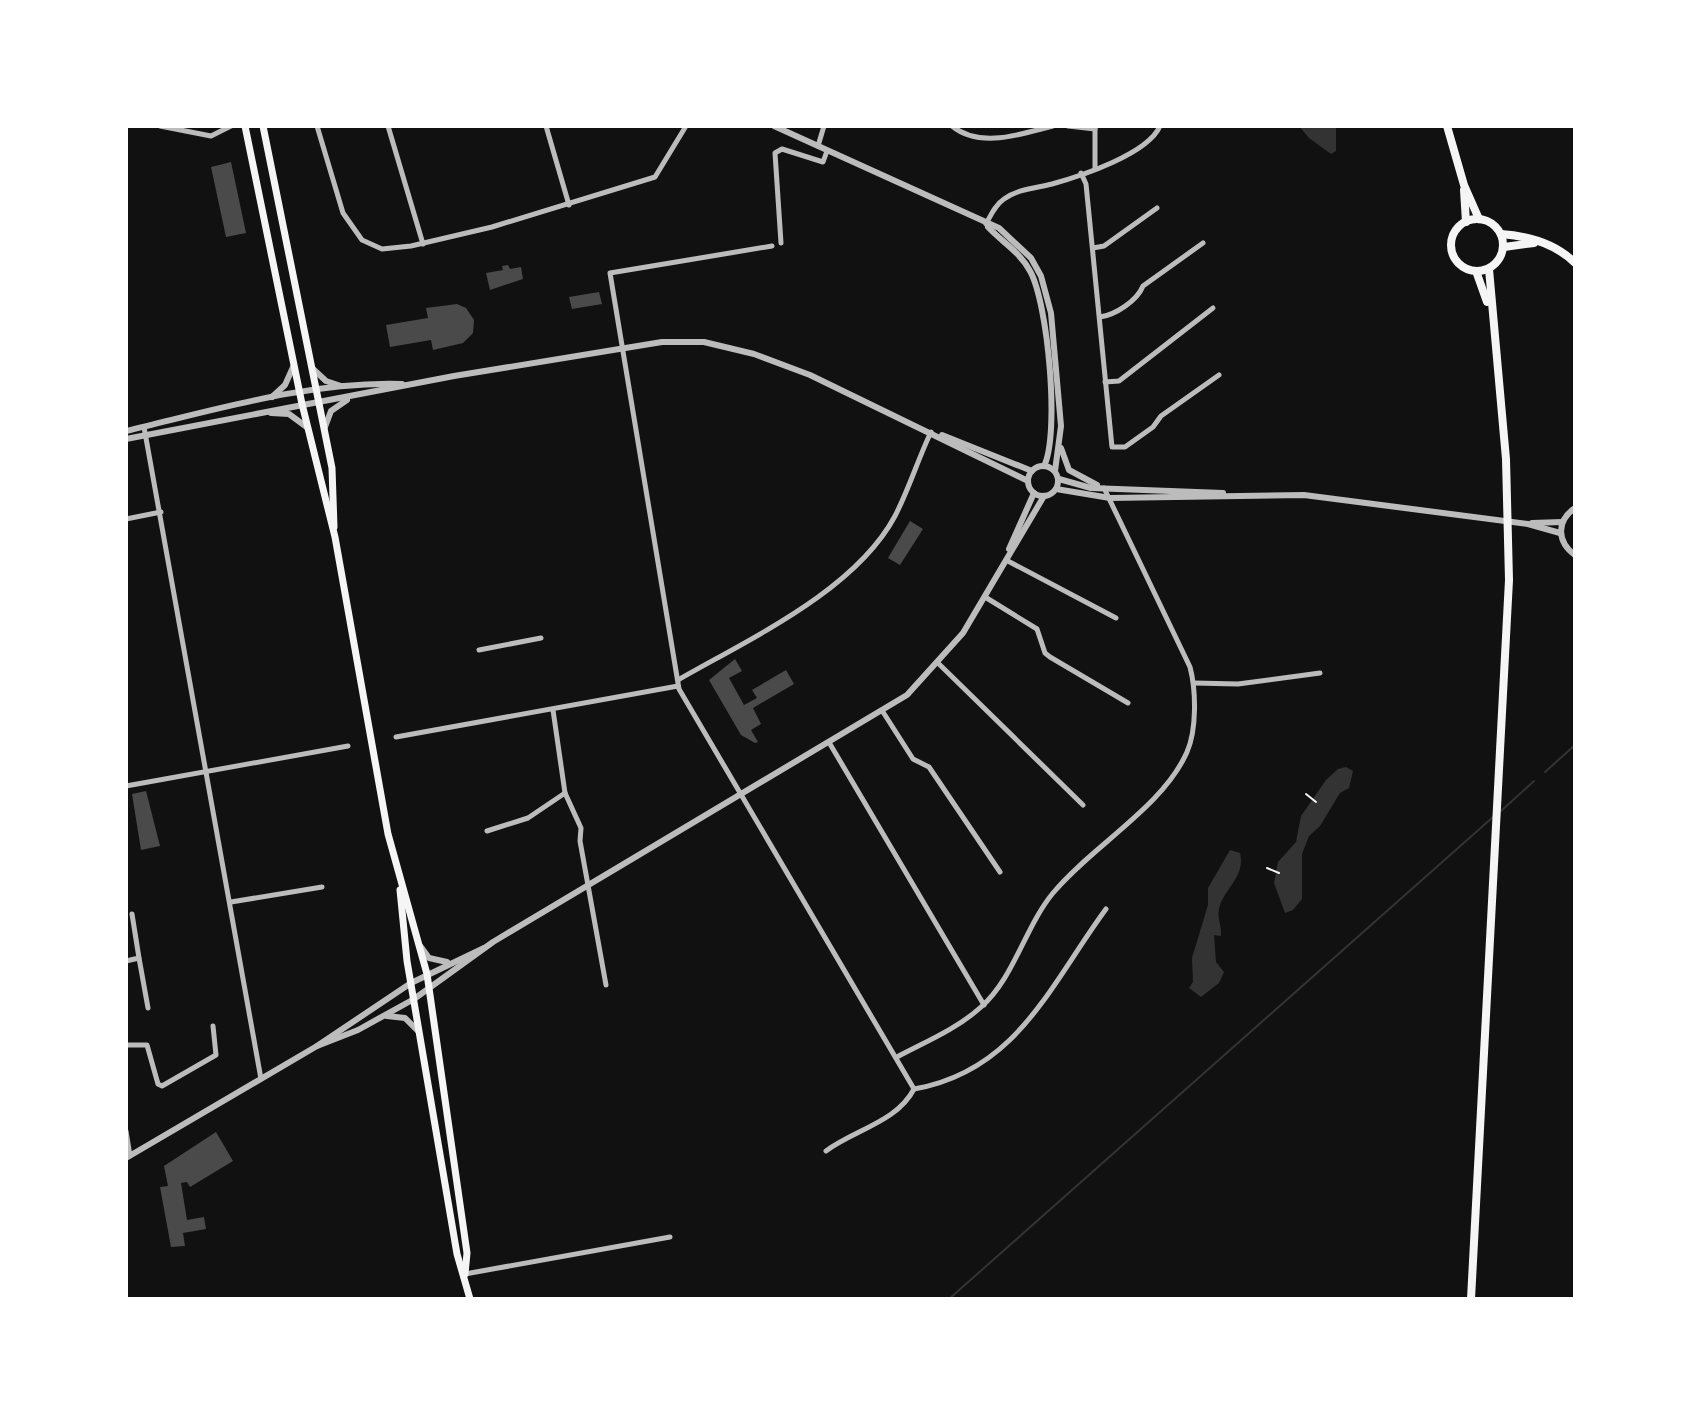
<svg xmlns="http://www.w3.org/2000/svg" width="1701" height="1425" viewBox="0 0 1701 1425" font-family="Raleway,sans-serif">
	<rect width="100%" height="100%" fill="#111"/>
	<g fill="#333">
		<polygon points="1299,126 1336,126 1336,151 1331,154 1309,138"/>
		<polygon points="1346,767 1353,771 1349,788 1340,793 1320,826 1309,836 1302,854 1302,899 1293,910 1285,913 1274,883 1278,862 1296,842 1301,816 1326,780 1338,769"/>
		<path d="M1230,850L1240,853C1246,877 1223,889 1219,909C1217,919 1222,926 1221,936L1214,935L1216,962L1224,972L1219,983L1201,997L1189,988L1193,982L1192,958L1208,905V888Z"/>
	</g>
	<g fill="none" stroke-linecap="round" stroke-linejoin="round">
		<g stroke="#333" stroke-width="2">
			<polyline points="1545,772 1575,745"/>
			<polyline points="1501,811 1534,781"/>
			<polyline points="949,1299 1493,817"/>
		</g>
	</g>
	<g fill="#4a4a4a">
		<polygon points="231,162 246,233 226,237 211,167"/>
		<polygon points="508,265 510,269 521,267 523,279 490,290 486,273 503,270 502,266"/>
		<polygon points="599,292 602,304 572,309 569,297"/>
		<polygon points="457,304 466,308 474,320 473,333 463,343 433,350 431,340 390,347 386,325 428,318 426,308"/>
		<polygon points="910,521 923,529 900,565 888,558"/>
		<polygon points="735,659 742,671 729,678 744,705 757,698 752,690 786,670 794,684 753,708 761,724 751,730 758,742 755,743 741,735 709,680"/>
		<polygon points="146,791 160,846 141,850 132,794"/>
		<polygon points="216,1132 233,1161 190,1187 187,1182 181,1183 187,1220 204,1217 206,1229 183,1233 185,1246 171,1247 160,1187 168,1186 164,1166"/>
	</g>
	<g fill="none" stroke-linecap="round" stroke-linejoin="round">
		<g stroke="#f5f5f5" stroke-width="2">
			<polyline points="1306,794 1316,802"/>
			<polyline points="1267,868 1279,873"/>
		</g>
		<g stroke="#bcbcbc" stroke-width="5">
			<polyline points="160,126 211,136 231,126"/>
			<polyline points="317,126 343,213 362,240 382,249 411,246 492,227 655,177 686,126"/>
			<polyline points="388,126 423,244"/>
			<polyline points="546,126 569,205"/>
			<path d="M952,126C980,149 1021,134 1053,126"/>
			<polyline points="1068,126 1095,129"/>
			<polyline points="1095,126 1095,168"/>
			<polyline points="818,146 824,126"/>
			<polyline points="1081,173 1086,184 1112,447 1125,447 1153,427 1161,416 1219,375"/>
			<path d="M986,224C991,215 995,205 1004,199C1018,189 1036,188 1052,184C1081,176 1148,154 1160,126"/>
			<polyline points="781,243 775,153 782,149 823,162 827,151"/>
			<polyline points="772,246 610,273 679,689 914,1089"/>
			<polyline points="1093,248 1104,246 1157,208"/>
			<path d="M1100,317C1115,315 1137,301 1143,286L1203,243"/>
			<polyline points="1105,382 1119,381 1213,308"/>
			<polyline points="144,427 261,1079"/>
			<polyline points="126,519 161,512"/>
			<polyline points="1006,560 1116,618"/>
			<polyline points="985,597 1037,629 1045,653 1050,657 1128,703"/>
			<polyline points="479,650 541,638"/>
			<polyline points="939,664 1083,805"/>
			<path d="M678,680C749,639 855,591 895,516C909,489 918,459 931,432"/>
			<polyline points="1194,683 1238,684 1320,673"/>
			<polyline points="553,710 565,793 581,828 580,841 606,985"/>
			<polyline points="883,712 913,759 929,767 1000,872"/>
			<polyline points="396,737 678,686"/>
			<polyline points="830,744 984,1005"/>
			<polyline points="126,786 348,746"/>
			<polyline points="487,831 528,818 565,793"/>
			<polyline points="231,902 322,887"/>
			<polyline points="139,958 148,1008"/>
			<polyline points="126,961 139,958 132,914"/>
			<polyline points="126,1045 147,1045 158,1084 162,1086 216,1055 213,1026"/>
			<path d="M897,1057C925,1042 957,1029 981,1007C1014,978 1025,927 1053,893C1092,846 1163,807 1187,752C1197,729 1196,690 1190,667L1104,488"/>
			<path d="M914,1089C1017,1071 1050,985 1106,909"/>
			<polyline points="126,1131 130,1156"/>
			<path d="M826,1151C854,1130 897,1122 914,1089"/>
			<polyline points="465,1274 670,1237"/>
		</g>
		<g stroke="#bcbcbc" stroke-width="6">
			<polyline points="774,126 999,228 1031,258 1041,276 1051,313 1061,426 1055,471"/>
			<path d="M988,227C1002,242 1020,252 1030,271C1048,303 1060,434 1044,466"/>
			<polyline points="312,368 326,381 341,386"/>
			<polyline points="272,397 285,385 294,365"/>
			<polyline points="271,413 289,414 308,428"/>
			<polyline points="325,427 331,411 347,400"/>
			<path d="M126,431C215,410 310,381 402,384"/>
			<polyline points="942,435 1032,471"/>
			<polyline points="126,439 454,376 662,342 704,342 754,354 810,375 1028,481"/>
			<polyline points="1061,448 1069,470 1097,485"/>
			<circle cx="1043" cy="481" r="15"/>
			<polyline points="1059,479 1091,488 1223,493"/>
			<polyline points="1056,489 1110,498 1304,495 1528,524 1560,533"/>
			<path d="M1575,508C1556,521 1557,542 1575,555"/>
			<polyline points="1532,523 1562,522"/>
			<polyline points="1009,549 1034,493"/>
			<polyline points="421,947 429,958 447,962"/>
			<polyline points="387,1016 405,1018 418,1031"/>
			<polyline points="317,1046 358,1030 414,999 493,942 907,695 963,633 1044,496"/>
			<polyline points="126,1158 317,1046 411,983 484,948"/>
		</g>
		<g stroke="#f5f5f5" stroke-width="7">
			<polyline points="245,126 302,404 335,537 388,834 427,974 467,1253 465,1274"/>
			<polyline points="263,126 332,468 334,527"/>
			<polyline points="400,890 407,961 457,1254 470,1299"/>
		</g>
		<g stroke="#f5f5f5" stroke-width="8">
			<polyline points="1447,126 1464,185 1479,219"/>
			<polyline points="1464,190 1466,222"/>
			<circle cx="1477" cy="245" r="26"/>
			<path d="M1501,234C1529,236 1555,243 1575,263"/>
			<polyline points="1504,247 1534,243"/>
			<polyline points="1476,271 1487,302"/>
			<polyline points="1471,1299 1509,580 1506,459 1489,269"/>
		</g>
	</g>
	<rect width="1701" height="1425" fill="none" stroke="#ffffff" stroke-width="256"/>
</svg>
